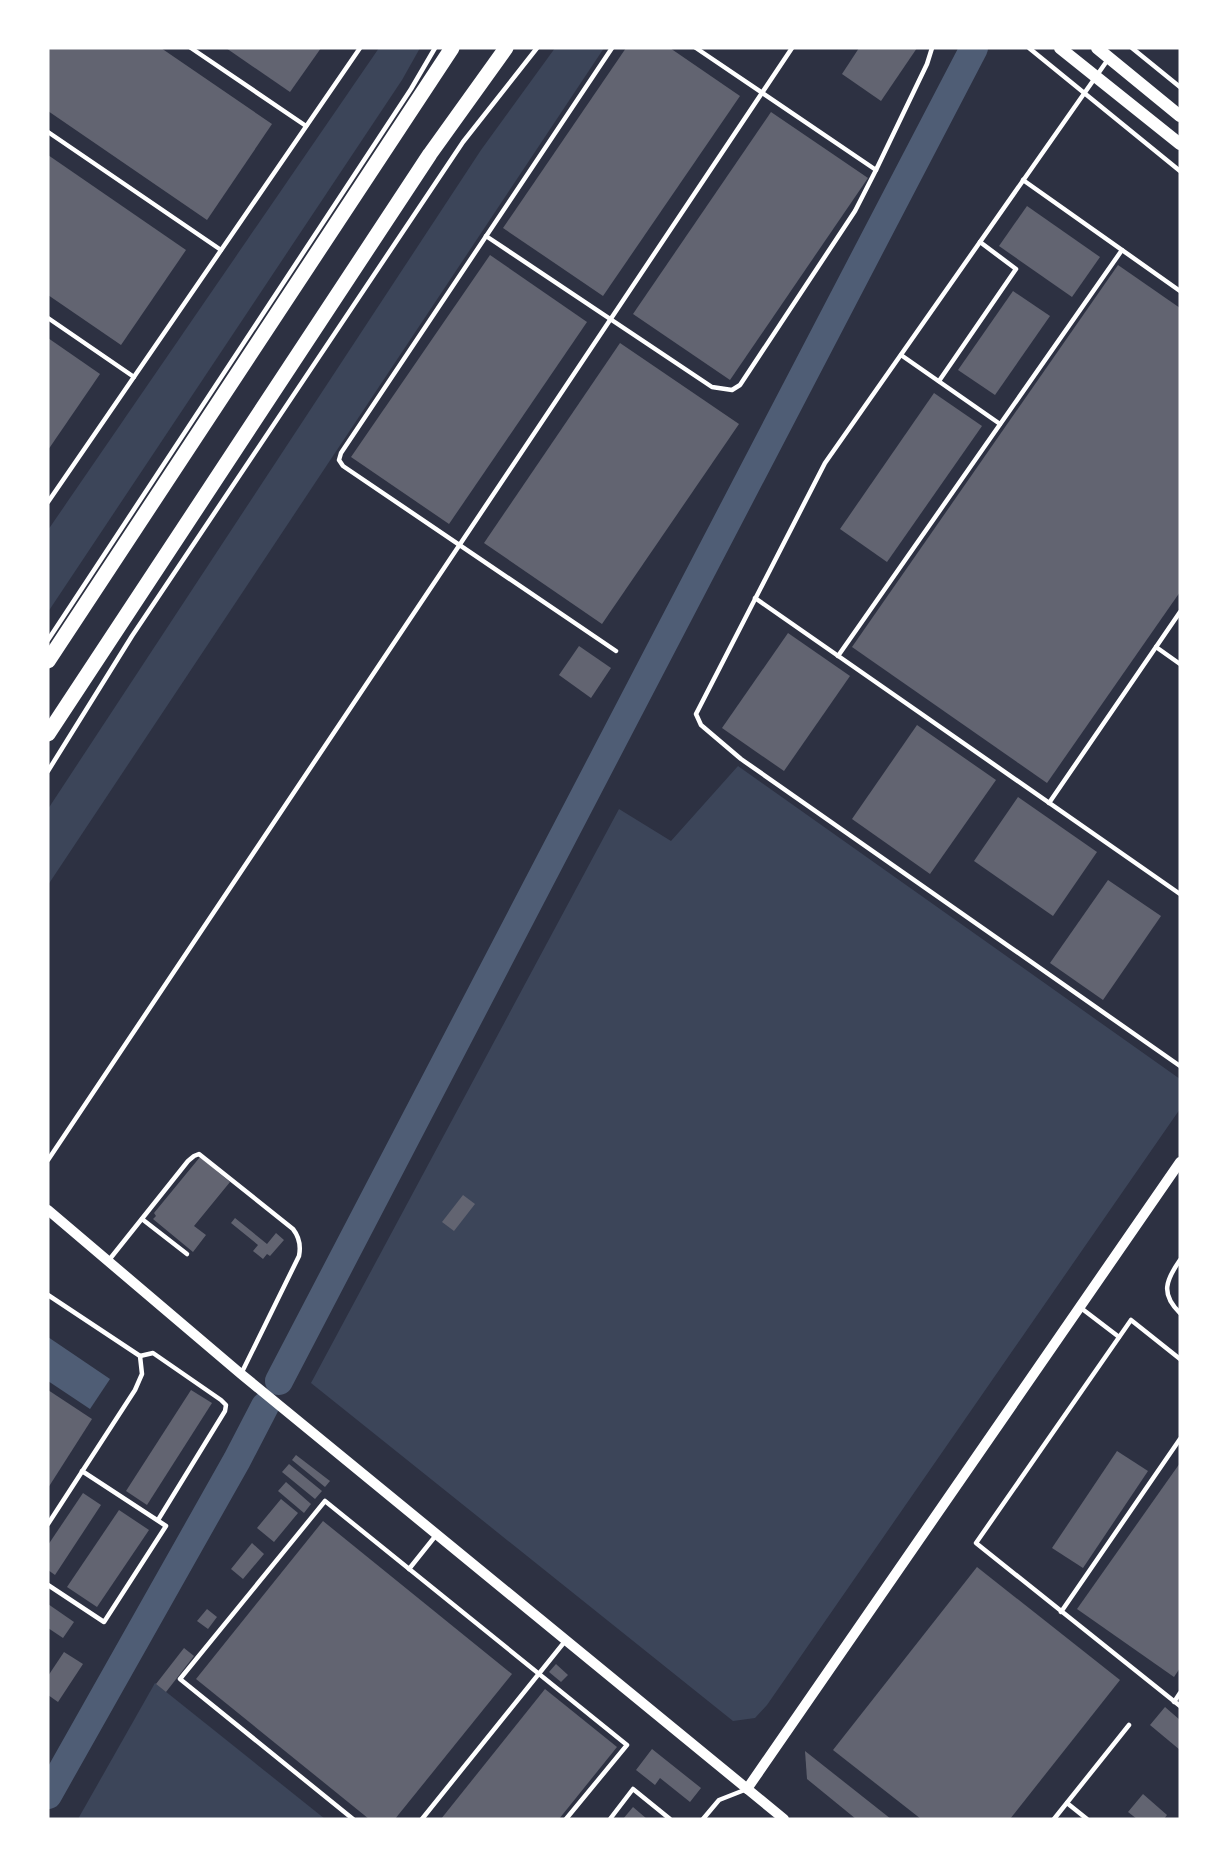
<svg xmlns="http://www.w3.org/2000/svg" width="1228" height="1867" viewBox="0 0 1228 1867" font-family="Cabin,sans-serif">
	<rect width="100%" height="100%" fill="#2d3142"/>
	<g fill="#3c4559">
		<polygon points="379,48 420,48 402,80 48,612 48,530"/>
		<polygon points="555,48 604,48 48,885 48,809 481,150"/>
		<polygon points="738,766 1180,1079 1180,1109 767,1705 755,1718 733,1721 311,1383 619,809 671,841"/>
		<polygon points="155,1683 325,1819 78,1819"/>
	</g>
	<polygon fill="#4f5d75" points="48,1337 110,1379 90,1409 48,1381"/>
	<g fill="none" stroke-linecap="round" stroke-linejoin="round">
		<g stroke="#4f5d75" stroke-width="28">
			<polyline points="279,1381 974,48"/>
			<polyline points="48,1795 237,1460 265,1406"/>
		</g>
	</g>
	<g fill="#626471">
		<polygon points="48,48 161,48 272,124 207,220 48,111"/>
		<polygon points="226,48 321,48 290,92"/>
		<polygon points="626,48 670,48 740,96 603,296 503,228"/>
		<polygon points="859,48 917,48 881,101 842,74"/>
		<polygon points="771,112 868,178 730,380 633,314"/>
		<polygon points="48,155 186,250 121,345 48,295"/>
		<polygon points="1027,206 1100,257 1072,297 999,246"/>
		<polygon points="490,255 587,322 449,524 351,457"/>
		<polygon points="1118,265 1180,308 1180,592 1047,783 852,647"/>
		<polygon points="1013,291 1050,316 995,395 958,370"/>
		<polygon points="48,338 100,374 48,450"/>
		<polygon points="620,343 739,424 602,624 484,543"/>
		<polygon points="934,393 982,426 887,562 840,529"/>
		<polygon points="788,633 850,676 784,771 722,728"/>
		<polygon points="579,646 611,668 591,698 559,675"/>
		<polygon points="917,725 996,780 930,874 852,819"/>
		<polygon points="1018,797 1097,852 1053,916 974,861"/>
		<polygon points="1108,880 1161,916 1103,1000 1050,963"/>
		<polygon points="200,1157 230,1182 194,1226 206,1235 193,1252 153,1219 156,1216 154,1213"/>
		<polygon points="463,1195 475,1204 454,1231 442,1222"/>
		<polygon points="235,1218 267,1244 276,1233 284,1240 270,1256 267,1254 263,1259 253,1251 258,1245 231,1223"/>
		<polygon points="48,1390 92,1419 48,1488"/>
		<polygon points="191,1390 212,1403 147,1505 126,1491"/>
		<polygon points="1117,1451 1148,1471 1083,1568 1052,1548"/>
		<polygon points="296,1455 330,1481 325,1487 292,1460"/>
		<polygon points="1180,1463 1180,1668 1174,1677 1077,1609"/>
		<polygon points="289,1464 322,1491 315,1499 282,1472"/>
		<polygon points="286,1482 311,1504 304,1513 278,1491"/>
		<polygon points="83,1493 101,1505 55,1575 48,1570 48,1545"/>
		<polygon points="281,1499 298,1513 274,1542 257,1528"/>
		<polygon points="119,1510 149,1530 97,1607 67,1587"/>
		<polygon points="323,1521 512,1674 395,1819 369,1819 196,1679"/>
		<polygon points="252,1543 264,1554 243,1579 231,1569"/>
		<polygon points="977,1567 1120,1680 1010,1819 921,1819 833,1750"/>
		<polygon points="48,1604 74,1622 63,1638 48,1628"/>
		<polygon points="207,1609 217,1617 208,1629 197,1621"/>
		<polygon points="184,1648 194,1656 166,1692 156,1684"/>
		<polygon points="64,1652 83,1664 58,1702 48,1695 48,1676"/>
		<polygon points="556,1664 568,1675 561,1682 549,1672"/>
		<polygon points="545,1689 617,1747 559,1819 441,1819"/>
		<polygon points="1165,1707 1180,1720 1180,1750 1150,1725"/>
		<polygon points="652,1749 701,1788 690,1802 660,1778 655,1785 636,1770"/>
		<polygon points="805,1751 891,1819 856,1819 807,1779"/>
		<polygon points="1143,1794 1167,1815 1164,1819 1137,1819 1128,1812"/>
		<polygon points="633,1807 647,1819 623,1819"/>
	</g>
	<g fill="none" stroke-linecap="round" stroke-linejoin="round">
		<g stroke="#fff" stroke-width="4.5">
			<polyline points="191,48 306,126"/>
			<polyline points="612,48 341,453 339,460 343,466 616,651"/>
			<polyline points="696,48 876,170 927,64 932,48"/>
			<polyline points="1029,48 1180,171"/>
			<polyline points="1132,48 1180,87"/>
			<polyline points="1109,58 825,463 696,714 701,725 741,759 1180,1066"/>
			<polyline points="48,132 221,250"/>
			<polyline points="1023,180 1180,291"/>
			<polyline points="486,236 712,387 732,390 740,385 855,211 876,170"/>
			<polyline points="48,318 134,377"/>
			<polyline points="901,355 1000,424"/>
			<polyline points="939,381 1016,269 980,242"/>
			<polyline points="48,502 360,48"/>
			<polyline points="755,598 1180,894"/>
			<polyline points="48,640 411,89 435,48"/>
			<polyline points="1156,647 1180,664"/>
			<polyline points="838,656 1122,250"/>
			<polyline points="48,771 132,636 463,142 537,48"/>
			<polyline points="1049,803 1180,612"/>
			<polyline points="48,1160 792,48"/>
			<polyline points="142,1219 187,1254"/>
			<path d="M109,1260L188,1161L194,1156L199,1154L293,1229C300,1238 301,1246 299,1256L241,1374"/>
			<path d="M1180,1260C1166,1280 1160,1294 1180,1313"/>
			<polyline points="48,1295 140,1356 142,1374 135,1390 48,1524"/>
			<polyline points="1081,1308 1119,1337"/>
			<polyline points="140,1356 153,1353 221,1400 226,1405 225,1411 158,1520"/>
			<polyline points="1180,1359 1131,1320 976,1543 1180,1706"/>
			<polyline points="409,1569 437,1534"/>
			<polyline points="48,1585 104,1622 166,1526 82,1471"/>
			<polyline points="1061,1612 1180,1439"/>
			<polyline points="1174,1702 1180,1693"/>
			<polyline points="1067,1803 1087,1819"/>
			<polyline points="353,1819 180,1679 325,1501 627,1745 566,1819"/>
			<polyline points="422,1819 566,1640"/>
			<polyline points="610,1819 633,1789 670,1819"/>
			<polyline points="703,1819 719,1800 747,1789"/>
			<polyline points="1054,1819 1129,1725"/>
		</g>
		<g stroke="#fff" stroke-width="10">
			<polyline points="48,1210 241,1374 784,1819"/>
			<polyline points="747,1789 1180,1162"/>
		</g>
		<g stroke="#fff" stroke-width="12">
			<polyline points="1060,48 1180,144"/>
			<polyline points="1097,48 1180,116"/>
		</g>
		<g stroke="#fff" stroke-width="15">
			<polyline points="48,661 452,48"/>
			<polyline points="48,734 430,154 506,48"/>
		</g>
	</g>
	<rect width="1228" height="1867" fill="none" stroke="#ffffff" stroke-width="99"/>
</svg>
